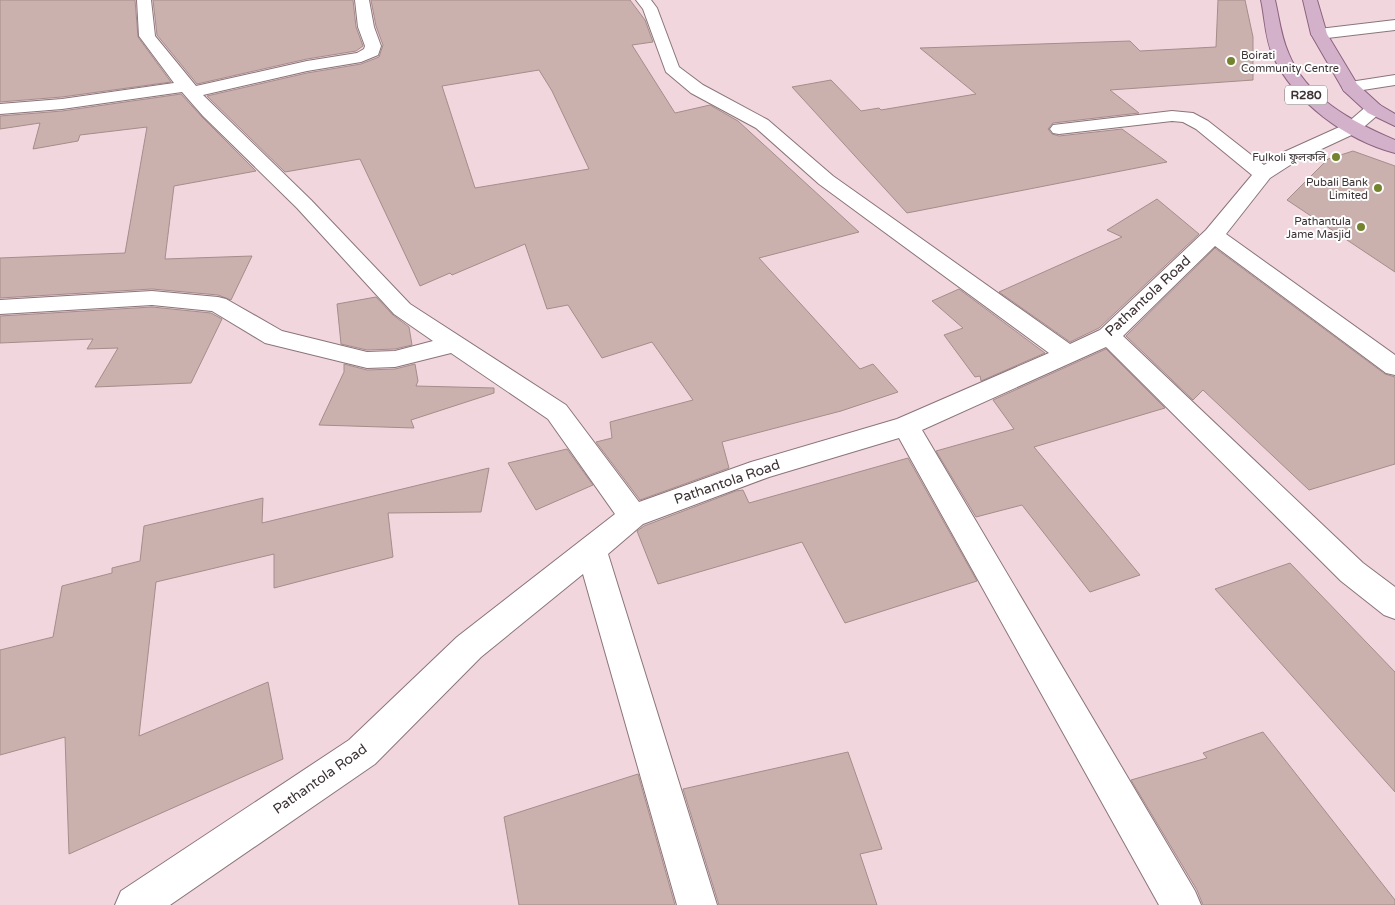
<svg xmlns="http://www.w3.org/2000/svg" width="1395" height="905" viewBox="0 0 1395 905" font-family="'Varela Round','Noto Sans Bengali',sans-serif">
	<rect width="100%" height="100%" fill="#f1d7dd"/>
	<g fill="#cab1ae" stroke="#a58d8a" fill-rule="evenodd">
		<polygon points="0,0 135,0 138,37 171,82 62,97 0,102"/>
		<polygon points="153,0 353,0 356,27 363,46 356,51 307,59 197,84 157,35"/>
		<path d="M371,0H630L645,20L653,42L632,45L675,113L710,105L738,121L859,232L759,258L860,369L873,364L898,392L841,411L722,442L729,468L640,500L596,442L612,438L610,422L693,400L652,342L602,358L568,305L547,309L525,244L452,275L450,273L420,286L360,159L285,172L207,96L307,73L361,64L379,57L383,45L376,26ZM539,70L552,91L589,169L475,188L442,86Z"/>
		<polygon points="1218,0 1245,0 1253,37 1253,80 1110,90 1139,113 1053,123 1048,129 1052,134 1059,136 1122,129 1167,162 907,213 792,87 831,80 861,111 879,108 881,110 976,94 920,48 1130,41 1140,51 1216,47"/>
		<polygon points="181,94 202,117 256,171 174,186 165,259 252,256 231,300 218,295 152,289 0,298 0,258 125,253 147,127 80,135 78,141 33,149 40,123 0,129 0,116 62,111"/>
		<polygon points="1353,151 1395,166 1395,272 1287,200 1328,159"/>
		<polygon points="1157,199 1199,234 1099,328 1070,342 999,292 1122,237 1107,230"/>
		<polygon points="1215,248 1385,374 1395,377 1395,464 1309,490 1203,390 1193,400 1126,336"/>
		<polygon points="959,289 1045,353 981,381 980,376 975,377 944,335 963,328 932,301"/>
		<polygon points="376,297 393,315 409,327 412,345 395,349 367,350 341,344 337,304"/>
		<polygon points="152,307 211,313 222,319 191,383 95,387 118,348 87,349 93,339 0,343 0,316"/>
		<polygon points="1106,349 1165,408 1034,447 1140,575 1090,592 1022,505 976,517 936,451 1014,429 993,400"/>
		<polygon points="344,364 367,370 395,369 415,364 418,381 416,386 494,388 494,393 411,420 414,428 319,425 344,372"/>
		<polygon points="567,449 593,485 536,510 508,463"/>
		<polygon points="908,458 977,581 845,623 802,542 658,584 637,531 644,526 736,491 743,490 749,503"/>
		<polygon points="489,468 481,512 388,513 393,557 274,588 274,554 156,582 139,736 268,682 283,759 69,854 65,737 0,755 0,650 53,637 62,586 112,573 112,568 140,561 144,526 263,498 262,523"/>
		<polygon points="1290,563 1395,672 1395,792 1215,589"/>
		<polygon points="1263,732 1395,900 1395,905 1203,905 1197,890 1131,780 1207,758 1203,753"/>
		<polygon points="848,752 882,849 860,854 877,905 719,905 683,789"/>
		<polygon points="638,774 675,905 519,905 504,817"/>
	</g>
	<g fill="none" stroke-linecap="round" stroke-linejoin="round">
		<defs>
			<g id="minor">
				<polygon points="137,0 151,0 155,36 196,86 307,61 357,53 364,49 365,46 358,27 355,0 369,0 374,27 381,46 378,55 361,62 307,71 203,95 311,200 410,304 566,405 639,502 751,462 897,419 1049,353 819,184 756,128 691,93 666,72 643,9 636,0 651,0 657,8 679,67 703,85 768,120 833,176 1070,344 1100,330 1206,230 1252,175 1196,129 1183,122 1172,121 1059,134 1053,133 1050,129 1053,125 1172,111 1193,113 1208,121 1264,165 1284,152 1346,124 1368,105 1374,104 1380,105 1383,109 1380,113 1358,132 1298,160 1270,178 1226,234 1395,355 1395,375 1386,373 1215,246 1123,336 1363,563 1395,587 1395,619 1384,615 1341,581 1106,347 922,430 1195,891 1201,905 1159,905 899,438 769,477 643,524 608,554 717,905 677,905 583,574 481,657 375,764 170,905 115,905 121,891 349,740 457,637 615,514 548,419 451,353 395,367 367,368 265,343 212,311 152,305 0,314 0,300 152,291 218,297 226,299 282,331 367,352 395,351 433,341 394,314 297,208 203,116 182,92 62,109 0,114 0,104 62,99 174,83 139,36"/>
				<polygon points="1395,20 1395,30 1319,39 1314,37 1311,34 1314,31 1319,29"/>
				<polygon points="1395,75 1395,85 1350,92 1344,91 1342,87 1344,83 1350,82"/>
			</g>
			<g id="primary">
				<path d="M1261,0H1275C1279,17 1281,36 1288,52C1306,98 1353,122 1395,140V153C1346,140 1294,102 1273,56C1265,39 1265,18 1261,0Z"/>
				<polygon points="1303,0 1317,0 1327,34 1357,84 1380,105 1395,114 1395,126 1368,113 1344,91 1311,34"/>
			</g>
		</defs>
		<use href="#minor" stroke="#8b747a" stroke-width="2"/>
		<use href="#primary" stroke="#8d637f" stroke-width="2"/>
		<use href="#minor" fill="#fff" fill-rule="evenodd"/>
		<use href="#primary" fill="#d4b1ca" fill-rule="evenodd"/>
	</g>
	<g fill="#758230" stroke="#fff" stroke-width="2">
		<circle cx="1231" cy="61" r="5"/>
		<circle cx="1336" cy="157" r="5"/>
		<circle cx="1378" cy="188" r="5"/>
		<circle cx="1361" cy="227" r="5"/>
	</g>
	<g text-anchor="middle" dominant-baseline="central" stroke-width="4" stroke-linejoin="round" paint-order="stroke">
		<g font-size="11" fill="#3d3335" stroke="#fff" text-anchor="end">
			<text x="1241" y="55" text-anchor="start">Boirati<tspan x="1241" dy="13">Community Centre</tspan></text>
			<text x="1326" y="157">Fulkoli ফুলকলি</text>
			<text x="1368" y="182">Pubali Bank<tspan x="1368" dy="13">Limited</tspan></text>
			<text x="1351" y="221">Pathantula<tspan x="1351" dy="13">Jame Masjid</tspan></text>
		</g>
		<rect fill="#fff" stroke="#777072" stroke-width="1" x="1285" y="85.5" width="42" height="19" rx="4"/>
		<g font-size="12" font-weight="bold" fill="#3d3335">
			<text x="1306" y="95">R280</text>
		</g>
		<g font-size="14" fill="#3d3335" stroke="#fff">
			<text transform="translate(1148 296) rotate(-43)">Pathantola Road</text>
			<text transform="translate(727 482) rotate(-19)">Pathantola Road</text>
			<text transform="translate(320 779) rotate(-35)">Pathantola Road</text>
		</g>
	</g>
</svg>
